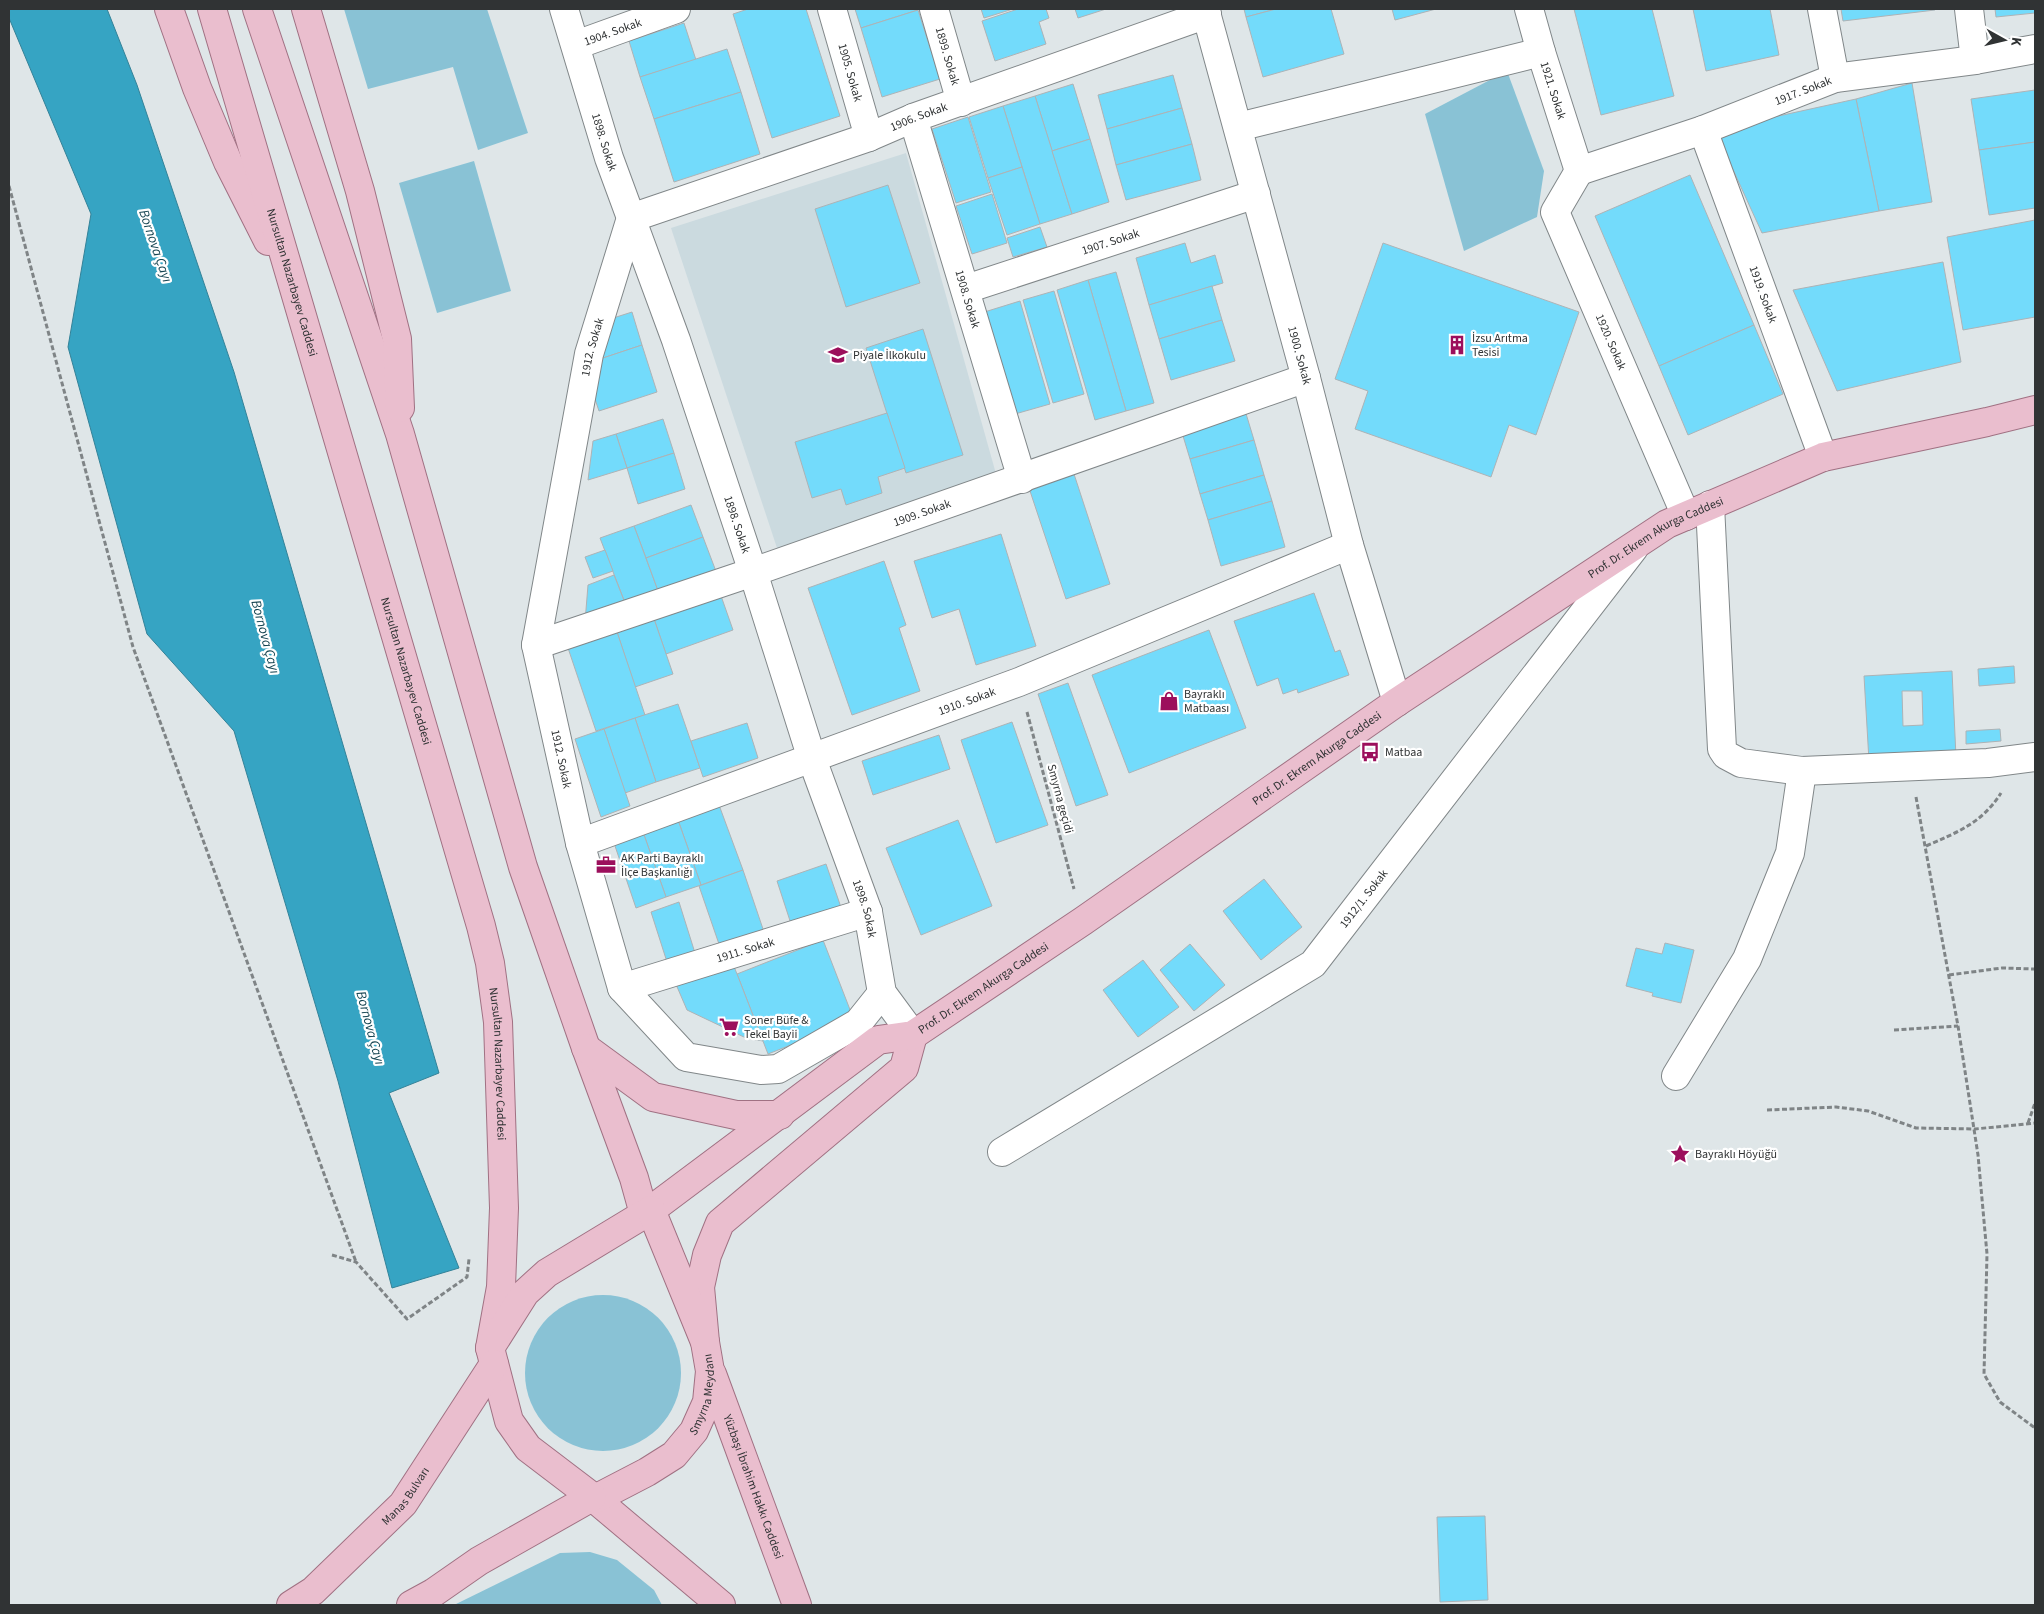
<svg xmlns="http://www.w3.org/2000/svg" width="2044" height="1614" viewBox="0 0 2044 1614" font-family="'Source Sans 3',sans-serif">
	<rect width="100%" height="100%" fill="#dfe6e8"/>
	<polygon fill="#cbdadf" points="906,153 998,481 779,554 671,228"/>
	<g fill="#89c2d5">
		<polygon points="344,9 487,9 528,133 478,150 453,67 368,89"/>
		<polygon points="1507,71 1544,171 1537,217 1464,251 1425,114"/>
		<polygon points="474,161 511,291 437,313 399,183"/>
		<circle cx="603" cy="1373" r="78"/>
		<polygon points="590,1552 617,1560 654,1590 662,1605 454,1605 560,1553"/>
	</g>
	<polygon fill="#36a4c3" stroke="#348298" points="9,9 107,9 137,85 234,372 439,1073 389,1093 459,1268 392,1288 338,1081 234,731 147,634 68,347 91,214 9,18"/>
	<g fill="#73dbfb" stroke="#adb3b6" fill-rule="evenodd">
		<polygon points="748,9 806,9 840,116 772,138 733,14"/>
		<polygon points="855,9 918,9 918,10 861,28"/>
		<polygon points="981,9 1013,9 984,18"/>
		<polygon points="1018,9 1046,9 1049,18 1039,22 1046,44 995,61 982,21"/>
		<polygon points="1075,9 1106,9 1078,18"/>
		<polygon points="1244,9 1276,9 1246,17"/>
		<polygon points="1276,9 1331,9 1344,54 1263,77 1246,17"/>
		<polygon points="1392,9 1436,9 1395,20"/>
		<polygon points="1574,9 1652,9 1674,96 1601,115"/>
		<polygon points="1693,9 1770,9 1779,55 1706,71"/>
		<polygon points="1841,9 1935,9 1935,10 1843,21"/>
		<polygon points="1995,9 2035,9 2035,13 1996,17"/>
		<polygon points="918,10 940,79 882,97 861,28"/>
		<polygon points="684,23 696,60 640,77 629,41"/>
		<polygon points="727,49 741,92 654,119 640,77"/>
		<polygon points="1173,75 1182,108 1107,129 1098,95"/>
		<polygon points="1912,83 1932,202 1879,211 1856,99"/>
		<polygon points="1073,84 1090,139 1052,151 1035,96"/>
		<polygon points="2035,90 2035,142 1979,150 1971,99"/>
		<polygon points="741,92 760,154 674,182 654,119"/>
		<polygon points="1035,96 1072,214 1040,224 1003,106"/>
		<polygon points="1856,99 1879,211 1762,233 1719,139 1774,117"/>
		<polygon points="1003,106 1022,167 988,178 969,117"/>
		<polygon points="1182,108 1192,144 1116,165 1107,129"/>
		<polygon points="968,117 991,192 956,203 932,129"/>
		<polygon points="1090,139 1109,202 1072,214 1052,151"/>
		<polygon points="2035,142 2035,208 1989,215 1979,150"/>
		<polygon points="1192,144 1201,180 1126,200 1116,165"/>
		<polygon points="1022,167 1040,224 1007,235 988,178"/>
		<polygon points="1690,175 1754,325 1659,366 1595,216"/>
		<polygon points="888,185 920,283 846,307 815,209"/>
		<polygon points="992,194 1007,243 972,254 956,206"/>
		<polygon points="2035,220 2035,317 1963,330 1947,237"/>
		<polygon points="1040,227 1047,247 1013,257 1007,238"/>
		<polygon points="1185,243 1191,263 1215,255 1223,283 1149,305 1136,258"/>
		<polygon points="1383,243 1579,312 1536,435 1509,425 1491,477 1355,429 1368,391 1335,379"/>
		<polygon points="1943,262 1961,362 1837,391 1793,290"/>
		<polygon points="1116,272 1154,403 1126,411 1088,280"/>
		<polygon points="1088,280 1126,411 1095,420 1057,290"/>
		<polygon points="1212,286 1222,320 1159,339 1149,305"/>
		<polygon points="1054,291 1084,394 1053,403 1023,300"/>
		<polygon points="1020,301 1050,404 1008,416 978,314"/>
		<polygon points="632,312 642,345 600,359 604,321"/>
		<polygon points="1222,320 1235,361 1171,380 1159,339"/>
		<polygon points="1754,325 1783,394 1688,435 1659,366"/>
		<polygon points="923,329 963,455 906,473 866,348"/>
		<polygon points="642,345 657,392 599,411 592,390 600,359"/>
		<polygon points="1244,407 1254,440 1190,459 1180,426"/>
		<polygon points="887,413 905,468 878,477 882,493 846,505 841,489 812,498 795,442"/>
		<polygon points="663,419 674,453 627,468 616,434"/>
		<polygon points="616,434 627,468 588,480 593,441"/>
		<polygon points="1254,440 1264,475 1200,494 1190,459"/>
		<polygon points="674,453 685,489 638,504 627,468"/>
		<polygon points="1074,474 1110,584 1066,599 1029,488"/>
		<polygon points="1264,475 1272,501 1208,520 1200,494"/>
		<polygon points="1272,501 1285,547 1221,566 1208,520"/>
		<polygon points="691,505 703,537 646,558 634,526"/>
		<polygon points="634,526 660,596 627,608 600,538"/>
		<polygon points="1001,534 1036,646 976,665 959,609 932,618 914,561"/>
		<polygon points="703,537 717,574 660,596 646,558"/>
		<polygon points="605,550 613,571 593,578 585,557"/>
		<polygon points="884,561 906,625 899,628 920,691 852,715 808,588"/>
		<polygon points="614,575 627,608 585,622 588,585"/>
		<polygon points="720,593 733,630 666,654 653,616"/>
		<polygon points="1314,593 1335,652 1340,650 1349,675 1298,693 1297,689 1283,694 1278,678 1257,686 1234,621"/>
		<polygon points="653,616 673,674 635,687 616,629"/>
		<polygon points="616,629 645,715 596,731 567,645"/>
		<polygon points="1209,630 1246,728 1129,773 1092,675"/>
		<polygon points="2014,666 2015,683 1979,686 1978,669"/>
		<path d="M1952,671L1956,757L1869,761L1864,676ZM1902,691H1922L1923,725L1903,726Z"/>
		<polygon points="1068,683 1108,795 1076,806 1038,694"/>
		<polygon points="678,704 700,768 656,782 635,718"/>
		<polygon points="635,718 656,782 625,793 604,729"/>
		<polygon points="1012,722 1048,825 996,843 961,740"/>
		<polygon points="747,723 758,758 703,777 691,741"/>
		<polygon points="604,729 630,806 601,817 575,739"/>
		<polygon points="2000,729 2001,741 1966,744 1966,731"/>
		<polygon points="939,735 950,769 873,795 862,761"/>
		<polygon points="719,805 743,870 701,885 678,820"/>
		<polygon points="678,820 701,885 666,897 643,832"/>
		<polygon points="958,820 992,906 921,935 886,848"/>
		<polygon points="643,832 666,897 636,908 614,843"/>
		<polygon points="826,864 844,916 794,933 777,881"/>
		<polygon points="743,870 764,932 720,947 699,886"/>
		<polygon points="1264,879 1302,927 1261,960 1223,911"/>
		<polygon points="679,902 695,953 667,962 651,912"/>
		<polygon points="823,940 854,1020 768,1054 737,974"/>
		<polygon points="1665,943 1694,950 1681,1003 1652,996 1653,993 1626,986 1636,948 1662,954"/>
		<polygon points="1190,944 1225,985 1194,1011 1160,970"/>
		<polygon points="731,959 737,974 763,1041 746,1038 687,1010 675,982"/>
		<polygon points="1143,960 1179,1007 1138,1037 1103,990"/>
		<polygon points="1485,1516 1488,1600 1440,1602 1437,1517"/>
	</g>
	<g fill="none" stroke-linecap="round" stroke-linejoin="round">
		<defs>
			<g id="minor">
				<path id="s1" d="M564,9L609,158L676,340L753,572L812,759L868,912L882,993L913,1035"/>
				<path id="s2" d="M832,9L869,137"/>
				<path id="s3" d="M934,9L961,102"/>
				<path id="s4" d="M1205,9L1306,378L1349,545L1397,702"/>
				<path id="s5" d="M1529,9L1541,52L1579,171"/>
				<polyline points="1822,9 1835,78"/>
				<polyline points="1969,9 1975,60"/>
				<path id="s6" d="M576,45L676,9"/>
				<path id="s7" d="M913,118L1022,479"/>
				<polyline points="1238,127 1541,52"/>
				<path id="s8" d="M1703,130L1823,457"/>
				<path id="s9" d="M1579,171L1703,130L1835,78L1975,60L2035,49"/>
				<path id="s10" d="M1579,171L1555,212L1686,516"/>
				<path id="s11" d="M966,289L1256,194"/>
				<polyline points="1710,505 1722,749 1726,755 1741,763 1802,771 1988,763 2035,757"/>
				<path id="s12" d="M536,645L753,572L1306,378"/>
				<path id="s13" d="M580,843L1019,682L1349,545"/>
				<path id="s14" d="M622,988L868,912"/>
				<path id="s15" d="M882,993L858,1023L778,1069L761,1070L686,1057L622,988L580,843L536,645L589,354L631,218L869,137L913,118L1207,14"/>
				<polyline points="1676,1076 1747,959 1790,853 1802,771"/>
				<path id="s16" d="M1002,1152L1313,964L1634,548"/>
			</g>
			<g id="major">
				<polyline points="169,9 197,88 228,162 268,241"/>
				<path id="s17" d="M212,9L481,926L490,963L498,1022L504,1208L501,1287L490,1348L509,1421L528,1448L595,1499L721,1605"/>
				<polyline points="257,9 400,434 523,867 586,1048 634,1178 644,1214"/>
				<polyline points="306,9 360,191 397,339 400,408"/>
				<polyline points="586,1048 653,1097 736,1115 780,1115"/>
				<polyline points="705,1342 700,1287 707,1255 720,1223 904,1068 913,1035"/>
				<path id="s18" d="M490,1348L525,1293L547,1273L651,1210L878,1040L913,1035L1083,921L1397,702L1667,524L1823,457L1987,422L2035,410"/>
				<path id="s19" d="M712,1374L797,1605"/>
				<path id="s20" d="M595,1499L647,1472L674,1455L694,1431L707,1402L710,1371L705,1342L651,1210"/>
				<path id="s21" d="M291,1605L313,1591L403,1504L494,1364"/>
				<polyline points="411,1605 433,1593 479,1561 592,1497"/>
			</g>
		</defs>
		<use href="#minor" stroke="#818789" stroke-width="30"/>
		<use href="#major" stroke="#a07183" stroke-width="30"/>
		<g stroke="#7f8486" stroke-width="3" stroke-dasharray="5 2.5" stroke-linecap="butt">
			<polyline points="9,186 133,647 356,1262"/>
			<polyline points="1027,712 1074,889"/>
			<polyline points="1916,797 1958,1026 1978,1155 1987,1254 1984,1374 2000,1402 2035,1428"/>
			<path d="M1926,846C1958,832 1982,823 2001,793"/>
			<polyline points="1949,975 2002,968 2035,969"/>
			<polyline points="1894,1030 1958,1026"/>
			<polyline points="1767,1110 1836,1107 1868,1111 1916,1128 1975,1129 2035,1123"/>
			<polyline points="2028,1123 2035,1103"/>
			<polyline points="332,1255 356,1262 407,1319 467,1277 469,1259"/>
		</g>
		<use href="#minor" stroke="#fff" stroke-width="28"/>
		<use href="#major" stroke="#eabece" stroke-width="28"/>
	</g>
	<defs>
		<symbol id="building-bare" viewBox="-9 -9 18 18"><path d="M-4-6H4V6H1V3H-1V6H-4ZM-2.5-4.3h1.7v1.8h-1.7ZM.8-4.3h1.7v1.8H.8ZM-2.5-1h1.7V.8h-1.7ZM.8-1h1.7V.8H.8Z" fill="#9c0f5c" stroke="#fff" stroke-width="2.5" paint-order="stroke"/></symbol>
		<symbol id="school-bare" viewBox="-9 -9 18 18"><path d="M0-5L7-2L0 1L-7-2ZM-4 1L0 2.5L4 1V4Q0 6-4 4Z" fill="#9c0f5c" stroke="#fff" stroke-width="2.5" paint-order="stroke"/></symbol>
		<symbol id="shop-bare" viewBox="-9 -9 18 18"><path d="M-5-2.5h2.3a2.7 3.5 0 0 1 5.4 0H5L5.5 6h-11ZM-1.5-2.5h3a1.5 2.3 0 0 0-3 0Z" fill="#9c0f5c" stroke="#fff" stroke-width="2.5" paint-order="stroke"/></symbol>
		<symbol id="bus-bare" viewBox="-9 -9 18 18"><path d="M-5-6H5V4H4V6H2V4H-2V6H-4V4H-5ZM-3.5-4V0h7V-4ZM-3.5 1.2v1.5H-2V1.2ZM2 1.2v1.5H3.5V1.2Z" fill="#9c0f5c" stroke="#fff" stroke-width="2.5" paint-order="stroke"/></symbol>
		<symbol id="office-bare" viewBox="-9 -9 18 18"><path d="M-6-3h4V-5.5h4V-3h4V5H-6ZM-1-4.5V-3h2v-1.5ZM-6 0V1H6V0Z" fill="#9c0f5c" stroke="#fff" stroke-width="2.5" paint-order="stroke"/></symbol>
		<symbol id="supermarket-bare" viewBox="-9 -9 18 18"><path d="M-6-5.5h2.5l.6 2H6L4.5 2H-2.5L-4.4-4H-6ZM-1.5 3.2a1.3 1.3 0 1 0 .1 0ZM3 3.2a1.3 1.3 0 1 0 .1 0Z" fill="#9c0f5c" stroke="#fff" stroke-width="2.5" paint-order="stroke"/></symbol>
		<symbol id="sight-bare" viewBox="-9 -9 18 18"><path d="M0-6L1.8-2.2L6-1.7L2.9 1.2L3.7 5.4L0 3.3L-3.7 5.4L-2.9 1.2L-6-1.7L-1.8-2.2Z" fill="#9c0f5c" stroke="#fff" stroke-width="2.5" paint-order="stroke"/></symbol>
	</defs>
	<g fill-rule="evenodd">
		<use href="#building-bare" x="1443" y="331" width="28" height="28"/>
		<use href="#school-bare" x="824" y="341" width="28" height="28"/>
		<use href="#shop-bare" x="1155" y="687" width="28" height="28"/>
		<use href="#bus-bare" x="1356" y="738" width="28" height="28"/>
		<use href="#office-bare" x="592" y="851" width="28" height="28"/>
		<use href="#supermarket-bare" x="715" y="1013" width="28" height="28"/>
		<use href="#sight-bare" x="1666" y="1140" width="28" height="28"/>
	</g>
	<g text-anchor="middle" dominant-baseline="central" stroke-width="4.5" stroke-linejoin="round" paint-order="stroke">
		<g font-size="12" fill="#303334" stroke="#fff">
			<text stroke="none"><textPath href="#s6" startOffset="39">1904. Sokak</textPath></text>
			<text stroke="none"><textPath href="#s3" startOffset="49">1899. Sokak</textPath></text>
			<text stroke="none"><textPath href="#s2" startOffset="66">1905. Sokak</textPath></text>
			<text stroke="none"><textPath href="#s5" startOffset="85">1921. Sokak</textPath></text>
			<text stroke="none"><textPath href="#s9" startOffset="238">1917. Sokak</textPath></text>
			<text stroke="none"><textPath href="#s15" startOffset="1415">1906. Sokak</textPath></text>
			<text stroke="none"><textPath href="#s1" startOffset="139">1898. Sokak</textPath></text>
			<text stroke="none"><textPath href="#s11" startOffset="152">1907. Sokak</textPath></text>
			<text stroke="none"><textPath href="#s17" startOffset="285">Nursultan Nazarbayev Caddesi</textPath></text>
			<text stroke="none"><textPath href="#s8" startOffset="175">1919. Sokak</textPath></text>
			<text stroke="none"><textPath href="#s7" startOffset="189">1908. Sokak</textPath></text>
			<text stroke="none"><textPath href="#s10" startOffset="189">1920. Sokak</textPath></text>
			<text stroke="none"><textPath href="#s15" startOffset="975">1912. Sokak</textPath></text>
			<text stroke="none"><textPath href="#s4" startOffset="359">1900. Sokak</textPath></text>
			<text stroke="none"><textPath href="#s12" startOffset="408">1909. Sokak</textPath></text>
			<text stroke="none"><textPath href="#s1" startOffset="544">1898. Sokak</textPath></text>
			<text stroke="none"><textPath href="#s18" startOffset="1430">Prof. Dr. Ekrem Akurga Caddesi</textPath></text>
			<text stroke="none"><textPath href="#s17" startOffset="690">Nursultan Nazarbayev Caddesi</textPath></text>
			<text stroke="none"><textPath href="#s13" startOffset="412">1910. Sokak</textPath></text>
			<text stroke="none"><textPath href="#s18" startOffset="1025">Prof. Dr. Ekrem Akurga Caddesi</textPath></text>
			<text transform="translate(561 759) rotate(78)">1912. Sokak</text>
			<text transform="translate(1060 799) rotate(75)">Smyrna geçidi</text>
			<text stroke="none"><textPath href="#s16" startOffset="446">1912/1. Sokak</textPath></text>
			<text stroke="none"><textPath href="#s1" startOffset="949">1898. Sokak</textPath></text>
			<text stroke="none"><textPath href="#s14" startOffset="129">1911. Sokak</textPath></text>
			<text stroke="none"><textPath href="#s18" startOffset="620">Prof. Dr. Ekrem Akurga Caddesi</textPath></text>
			<text stroke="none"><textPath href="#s17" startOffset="1095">Nursultan Nazarbayev Caddesi</textPath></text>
			<text stroke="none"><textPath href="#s20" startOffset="160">Smyrna Meydanı</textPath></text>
			<text stroke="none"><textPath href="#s19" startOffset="120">Yüzbaşı İbrahim Hakkı Caddesi</textPath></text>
			<text stroke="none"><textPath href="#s21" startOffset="159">Manas Bulvarı</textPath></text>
		</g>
		<g font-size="12" fill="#303334" stroke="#fff" text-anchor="start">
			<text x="1472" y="338">İzsu Arıtma<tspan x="1472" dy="14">Tesisi</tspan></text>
			<text x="853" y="355">Piyale İlkokulu</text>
			<text x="1184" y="694">Bayraklı<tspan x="1184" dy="14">Matbaası</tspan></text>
			<text x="1385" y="752">Matbaa</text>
			<text x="621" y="858">AK Parti Bayraklı<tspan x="621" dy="14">İlçe Başkanlığı</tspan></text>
			<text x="744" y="1020">Soner Büfe &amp;<tspan x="744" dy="14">Tekel Bayii</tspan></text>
			<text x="1695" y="1154">Bayraklı Höyüğü</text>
		</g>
		<g font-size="14" font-style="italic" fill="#154451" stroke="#fff">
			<text transform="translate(155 246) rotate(71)">Bornova Çayı</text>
			<text transform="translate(265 637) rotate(75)">Bornova Çayı</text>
			<text transform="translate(370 1028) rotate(75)">Bornova Çayı</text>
		</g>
	</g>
	<rect width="2044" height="1614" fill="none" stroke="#303334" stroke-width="20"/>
	<g transform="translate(2004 40) rotate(98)" stroke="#ffffff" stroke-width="4" paint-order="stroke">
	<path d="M0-4L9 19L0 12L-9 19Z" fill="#303334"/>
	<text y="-8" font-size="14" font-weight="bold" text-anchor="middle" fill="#303334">K</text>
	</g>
</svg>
